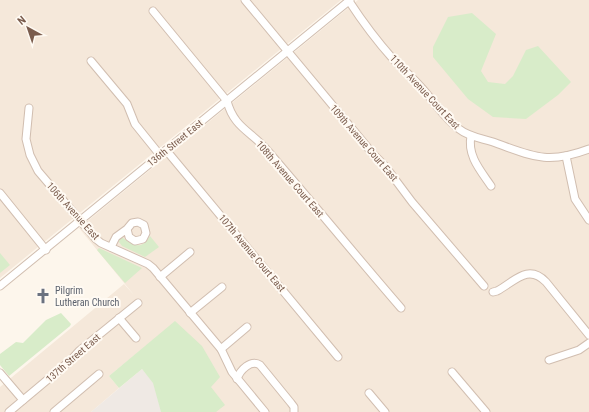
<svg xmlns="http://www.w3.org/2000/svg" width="589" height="412" viewBox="0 0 589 412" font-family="'Roboto Condensed',sans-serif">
	<rect width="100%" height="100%" fill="#fdf6ec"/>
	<g fill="#f5e8da">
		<polygon points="0,0 341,0 0,278"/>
		<polygon points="358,0 589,0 589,412 216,412 164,331 109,376 119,388 91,412 0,412 0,387 124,284 134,295 79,228"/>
	</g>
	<polygon fill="#efe9e4" points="142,369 178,412 91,412"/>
	<g fill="#d8ecc9">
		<polygon points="472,13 496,34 481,71 488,82 505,84 513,76 526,50 538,46 571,82 558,95 526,119 493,117 468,99 433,57 433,47 448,17"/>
		<path d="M150,236L159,247L145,257L122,246L119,242L120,238H123C134,246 142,250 150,236Z"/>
		<polygon points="99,248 142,268 125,283 97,250"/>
		<polygon points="0,253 10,265 0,273"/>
		<polygon points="61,313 71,324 70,326 9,376 0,365 0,354 16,342 23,343 46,320"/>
		<polygon points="175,321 202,346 220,377 211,387 225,405 216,412 161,412 153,383 142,369 119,388 109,376"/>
	</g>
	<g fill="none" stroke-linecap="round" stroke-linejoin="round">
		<defs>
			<g id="minor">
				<polyline points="245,0 373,154 385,166 412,202 484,286"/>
				<path d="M349,1C362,21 377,41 393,59C402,68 412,77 421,87C433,100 444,118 459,129C469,137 481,138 493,142C532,156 547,165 589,149"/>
				<path d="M153,11L227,101C234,128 251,131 267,150C312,202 356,256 401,308"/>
				<polyline points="91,61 127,104 135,124 160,155"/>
				<polyline points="29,108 26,139 30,155 38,171 96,239 101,243 148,264 153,268 221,349 232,372 265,412"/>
				<path d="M471,136C467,156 481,171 491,186"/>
				<polyline points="166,150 338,357"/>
				<polyline points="566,156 575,199 589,220"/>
				<polyline points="0,193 46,250"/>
				<polyline points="111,247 116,237 127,229 129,237 135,241 143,239 146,233 144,225 138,222 132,223 127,229"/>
				<polyline points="160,277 190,252"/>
				<polyline points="0,286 350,0"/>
				<path d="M493,292L497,291C514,282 528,263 546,282L589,335"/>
				<polyline points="190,313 222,287"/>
				<polyline points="119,318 136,338"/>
				<polyline points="221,349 247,327"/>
				<polyline points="549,360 579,350 589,343"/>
				<polyline points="452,372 486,412"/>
				<polyline points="0,373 23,400"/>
				<path d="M237,379C240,370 251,359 260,365L291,403L294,407V412"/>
				<polyline points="369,393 385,412"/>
				<polyline points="9,412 71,360 79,351 138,303"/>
				<polyline points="54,412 99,374"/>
			</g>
		</defs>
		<use href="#minor" stroke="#d1beb0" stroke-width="9"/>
		<use href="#minor" stroke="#fff" stroke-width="7"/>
	</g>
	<defs>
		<symbol id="church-bare" viewBox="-9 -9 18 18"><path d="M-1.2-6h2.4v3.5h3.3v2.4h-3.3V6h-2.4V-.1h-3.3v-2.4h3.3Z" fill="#6b7280" stroke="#fffaf3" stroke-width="2.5" paint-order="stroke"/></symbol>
	</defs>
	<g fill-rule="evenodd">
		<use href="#church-bare" x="32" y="285" width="22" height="22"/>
	</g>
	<g text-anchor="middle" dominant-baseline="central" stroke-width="4" stroke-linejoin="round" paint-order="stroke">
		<g font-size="10" fill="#7a5c4d" stroke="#fffaf3">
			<text transform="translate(425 92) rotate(47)">110th Avenue Court East</text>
			<text transform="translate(175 143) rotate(-39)">136th Street East</text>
			<text transform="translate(364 143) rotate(49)">109th Avenue Court East</text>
			<text transform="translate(290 179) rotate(49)">108th Avenue Court East</text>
			<text transform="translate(73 211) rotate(48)">106th Avenue East</text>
			<text transform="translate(252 253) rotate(50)">107th Avenue Court East</text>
			<text transform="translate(73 358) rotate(-41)">137th Street East</text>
		</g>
		<g font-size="10" fill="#5b616d" stroke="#fffaf3" text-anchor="start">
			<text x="55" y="290">Pilgrim<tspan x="55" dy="12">Lutheran Church</tspan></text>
		</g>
	</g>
	<g transform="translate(28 28) rotate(320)" stroke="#fffaf3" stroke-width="3" paint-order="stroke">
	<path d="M0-3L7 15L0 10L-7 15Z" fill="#7a5c4d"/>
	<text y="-6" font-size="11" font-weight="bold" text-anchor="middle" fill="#7a5c4d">N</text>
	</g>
</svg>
